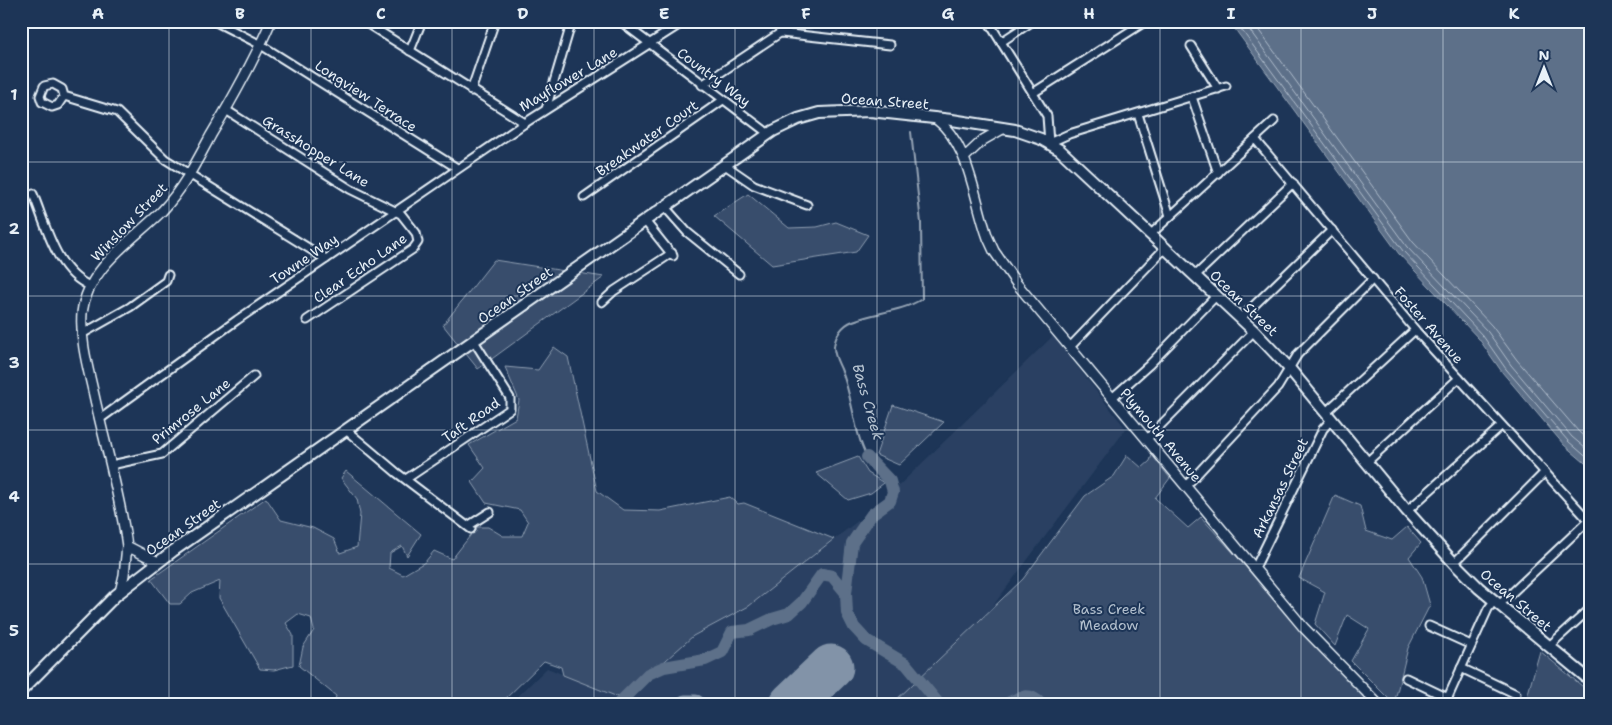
<svg xmlns="http://www.w3.org/2000/svg" width="1612" height="725" viewBox="0 0 1612 725" font-family="'Shantell Sans',sans-serif">
	<rect width="100%" height="100%" fill="#1d3557"/>
	<filter id="ink" filterUnits="userSpaceOnUse"><feTurbulence type="fractalNoise" baseFrequency=".02" numOctaves="2"/><feDisplacementMap in="SourceGraphic" scale="10" xChannelSelector="R" yChannelSelector="G"/><feConvolveMatrix kernelMatrix="1 2 1 2 8 2 1 2 1" color-interpolation-filters="sRGB"/></filter>
	<g filter="url(#ink)">
		<polygon fill="#2a4162" points="1053,336 1126,429 919,704 510,704 547,668 629,701 648,676 693,636 749,606 882,502"/>
		<g fill="#374d6c" stroke="#909fb2">
			<polygon points="748,194 789,228 817,227 836,222 868,235 856,252 772,265 714,216"/>
			<polygon points="494,260 604,277 478,369 443,325"/>
			<polygon points="554,347 568,357 597,491 623,510 660,511 730,497 738,504 744,503 834,539 749,606 693,636 648,676 628,701 563,675 561,667 544,661 500,704 334,704 336,696 299,666 303,647 314,630 311,618 298,614 286,623 293,635 293,665 274,670 260,669 219,598 220,581 192,593 180,604 170,604 151,579 266,498 281,520 313,528 334,539 340,553 357,547 360,514 357,499 341,478 346,471 421,534 407,556 402,546 390,553 389,568 403,575 425,562 434,551 452,559 477,527 488,527 503,536 522,536 528,522 520,510 486,503 472,482 485,468 469,445 516,418 519,400 505,367 538,370"/>
			<polygon points="893,405 944,422 899,465 876,455"/>
			<polygon points="1127,455 1142,468 1150,461 1152,455 1170,478 1155,498 1188,528 1201,517 1370,704 892,704 1023,579 1085,496 1114,476"/>
			<polygon points="858,457 868,473 884,483 871,493 848,500 816,473"/>
			<polygon points="1335,495 1360,506 1366,531 1392,540 1407,527 1421,543 1409,557 1422,577 1430,605 1408,648 1394,704 1351,661 1369,629 1347,615 1335,646 1315,624 1325,592 1299,578"/>
			<polygon points="1540,651 1588,691 1584,704 1525,704"/>
		</g>
		<polygon fill="#5d7089" stroke="#95a4b5" points="1229,21 1591,21 1591,468 1564,445 1502,372 1479,339 1399,254"/>
		<g fill="none" stroke-linecap="round" stroke-linejoin="round">
			<g stroke="#b0bdcc" stroke-width="1">
				<polyline points="1235,21 1403,251 1483,336 1506,369 1568,441 1591,461"/>
				<polyline points="1243,21 1407,247 1488,332 1511,365 1572,437 1591,453"/>
				<polyline points="1252,21 1413,242 1492,326 1517,360 1578,431 1591,443"/>
			</g>
			<path stroke="#95a4b5" stroke-width="2" d="M867,457C853,430 853,397 841,369C838,362 834,356 834,347C835,336 842,325 853,321C875,312 901,312 922,299L921,223L911,132"/>
			<g stroke="#5d7089" stroke-width="12">
				<polyline points="867,457 890,481 893,492 890,501 872,514 852,543 846,593 847,613 854,627 866,640 906,664 939,704"/>
				<polyline points="618,704 648,674 664,667 705,660 722,652 732,632 749,630 772,619 789,614 802,602 822,574 832,576 846,593"/>
				<path d="M1006,704C1020,697 1029,691 1041,704"/>
			</g>
			<polyline stroke="#8293a8" stroke-width="19" points="685,704 696,704"/>
			<polyline stroke="#8293a8" stroke-width="45" points="792,704 831,667"/>
			<defs>
				<g id="minor">
					<polyline points="214,21 261,45 457,168"/>
					<polyline points="363,21 525,123 685,21"/>
					<polyline points="620,21 769,134"/>
					<polyline points="988,21 1047,116 1049,143 1069,134 1226,86"/>
					<polyline points="781,33 890,45"/>
					<polyline points="1001,42 1033,21"/>
					<polyline points="1191,46 1218,89"/>
					<polyline points="410,51 422,21"/>
					<polyline points="702,85 798,21"/>
					<polyline points="471,91 495,21"/>
					<polyline points="1033,93 1146,21"/>
					<polyline points="64,96 58,105 52,107 42,102 40,96 44,86 53,84 62,89 64,96 117,112 165,159 326,259"/>
					<polyline points="1192,97 1218,173"/>
					<polyline points="546,109 572,21"/>
					<polyline points="226,110 350,189 401,214 416,233 418,242 413,249 307,320"/>
					<polyline points="1138,114 1170,216"/>
					<polyline points="1255,139 1417,332 1591,523"/>
					<polyline points="725,165 754,185 807,205"/>
					<path d="M33,194C46,225 56,272 90,286"/>
					<polyline points="584,197 723,100"/>
					<polyline points="665,207 687,232 739,274"/>
					<polyline points="645,221 673,256"/>
					<polyline points="1151,234 1274,121"/>
					<polyline points="1196,275 1293,183"/>
					<polyline points="602,302 614,291 672,253"/>
					<polyline points="1241,318 1332,230"/>
					<polyline points="82,334 130,307 166,281 168,275"/>
					<polyline points="1070,347 1166,247"/>
					<polyline points="1112,398 1149,365 1217,295"/>
					<polyline points="1325,413 1415,330"/>
					<polyline points="100,419 237,320 525,123"/>
					<polyline points="346,430 397,473 471,529"/>
					<polyline points="1147,439 1254,331"/>
					<polyline points="1367,462 1459,378"/>
					<polyline points="111,465 162,454 254,376"/>
					<polyline points="406,479 510,409 510,398 474,341"/>
					<polyline points="1186,486 1278,387 1298,354 1373,279"/>
					<polyline points="1407,511 1501,426"/>
					<polyline points="468,526 490,512"/>
					<polyline points="1454,563 1545,472"/>
					<polyline points="1255,568 1323,429 1331,420"/>
					<polyline points="1499,605 1589,520"/>
					<polyline points="1429,626 1471,645"/>
					<polyline points="1549,646 1591,608"/>
					<polyline points="1461,668 1516,694"/>
					<polyline points="1406,678 1448,698"/>
					<polyline points="1445,704 1488,609 1494,601"/>
				</g>
				<g id="tertiary">
					<path d="M935,118C971,146 973,197 988,238L994,251L1017,284L1304,628L1378,704"/>
					<polyline points="965,157 983,140 1004,128"/>
					<path d="M158,562L127,546C120,495 105,445 94,395C88,368 80,341 82,313C87,268 133,240 162,211C183,189 197,161 211,135C233,98 254,61 271,21"/>
					<polyline points="120,592 124,575 127,546"/>
				</g>
				<polyline id="secondary" points="21,691 116,595 173,551 773,131 798,119 819,113 870,111 952,120 1015,130 1041,139 1060,150 1254,331 1289,368 1407,511 1454,563 1479,588 1591,681"/>
			</defs>
			<use href="#minor" stroke="#e8f1f8" stroke-width="11"/>
			<use href="#tertiary" stroke="#e8f1f8" stroke-width="12"/>
			<use href="#secondary" stroke="#e8f1f8" stroke-width="14"/>
			<use href="#minor" stroke="#1d3557" stroke-width="7"/>
			<use href="#tertiary" stroke="#1d3557" stroke-width="9"/>
			<use href="#secondary" stroke="#1d3557" stroke-width="10"/>
		</g>
	</g>
	<path fill="none" stroke="#e8f1f8" stroke-width="1" stroke-opacity="0.55" d="M169,21V704M311,21V704M452,21V704M594,21V704M735,21V704M877,21V704M1018,21V704M1160,21V704M1301,21V704M1443,21V704M21,162H1591M21,296H1591M21,430H1591M21,564H1591"/>
	<g text-anchor="middle" dominant-baseline="central" stroke-width="4" stroke-linejoin="round" paint-order="stroke">
		<g font-size="14" fill="#e8f1f8" stroke="#1d3557">
			<text transform="translate(714 77) rotate(37)">Country Way</text>
			<text transform="translate(568 79) rotate(-31)">Mayflower Lane</text>
			<text transform="translate(366 96) rotate(33)">Longview Terrace</text>
			<text transform="translate(885 101) rotate(4)">Ocean Street</text>
			<text transform="translate(647 138) rotate(-35)">Breakwater Court</text>
			<text transform="translate(316 151) rotate(32)">Grasshopper Lane</text>
			<text transform="translate(129 222) rotate(-46)">Winslow Street</text>
			<text transform="translate(304 259) rotate(-34)">Towne Way</text>
			<text transform="translate(360 268) rotate(-35)">Clear Echo Lane</text>
			<text transform="translate(515 295) rotate(-35)">Ocean Street</text>
			<text transform="translate(1244 303) rotate(44)">Ocean Street</text>
			<text transform="translate(1429 325) rotate(49)">Foster Avenue</text>
			<text transform="translate(191 411) rotate(-39)">Primrose Lane</text>
			<text transform="translate(471 420) rotate(-35)">Taft Road</text>
			<text transform="translate(1161 435) rotate(50)">Plymouth Avenue</text>
			<text transform="translate(1280 488) rotate(-64)">Arkansas Street</text>
			<text transform="translate(183 527) rotate(-35)">Ocean Street</text>
			<text transform="translate(1516 600) rotate(40)">Ocean Street</text>
		</g>
		<g font-size="14" fill="#b3c0ce" stroke="#1d3557">
			<text x="1109" y="609">Bass Creek<tspan x="1109" dy="16">Meadow</tspan></text>
		</g>
		<g font-size="15" font-style="italic" fill="#b7c4d1" stroke="#1d3557">
			<text transform="translate(868 402) rotate(74)">Bass Creek</text>
		</g>
	</g>
	<rect width="1612" height="725" fill="none" stroke="#1d3557" stroke-width="55"/>
	<g transform="translate(1544 68)" stroke="#1d3557" stroke-width="4" paint-order="stroke">
	<path d="M0-4L9 19L0 12L-9 19Z" fill="#e8f1f8"/>
	<text y="-8" font-size="14" font-weight="bold" text-anchor="middle" fill="#e8f1f8">N</text>
	</g>
	<rect x="28" y="28" width="1556" height="670" fill="none" stroke="#e8f1f8" stroke-width="2"/>
	<g font-size="16" text-anchor="middle" font-weight="bold" fill="#e8f1f8">
		<text x="98" y="19">A</text>
		<text x="240" y="19">B</text>
		<text x="381" y="19">C</text>
		<text x="523" y="19">D</text>
		<text x="664" y="19">E</text>
		<text x="806" y="19">F</text>
		<text x="948" y="19">G</text>
		<text x="1089" y="19">H</text>
		<text x="1231" y="19">I</text>
		<text x="1372" y="19">J</text>
		<text x="1514" y="19">K</text>
		<text x="14" y="100">1</text>
		<text x="14" y="234">2</text>
		<text x="14" y="368">3</text>
		<text x="14" y="502">4</text>
		<text x="14" y="636">5</text>
	</g>
</svg>
